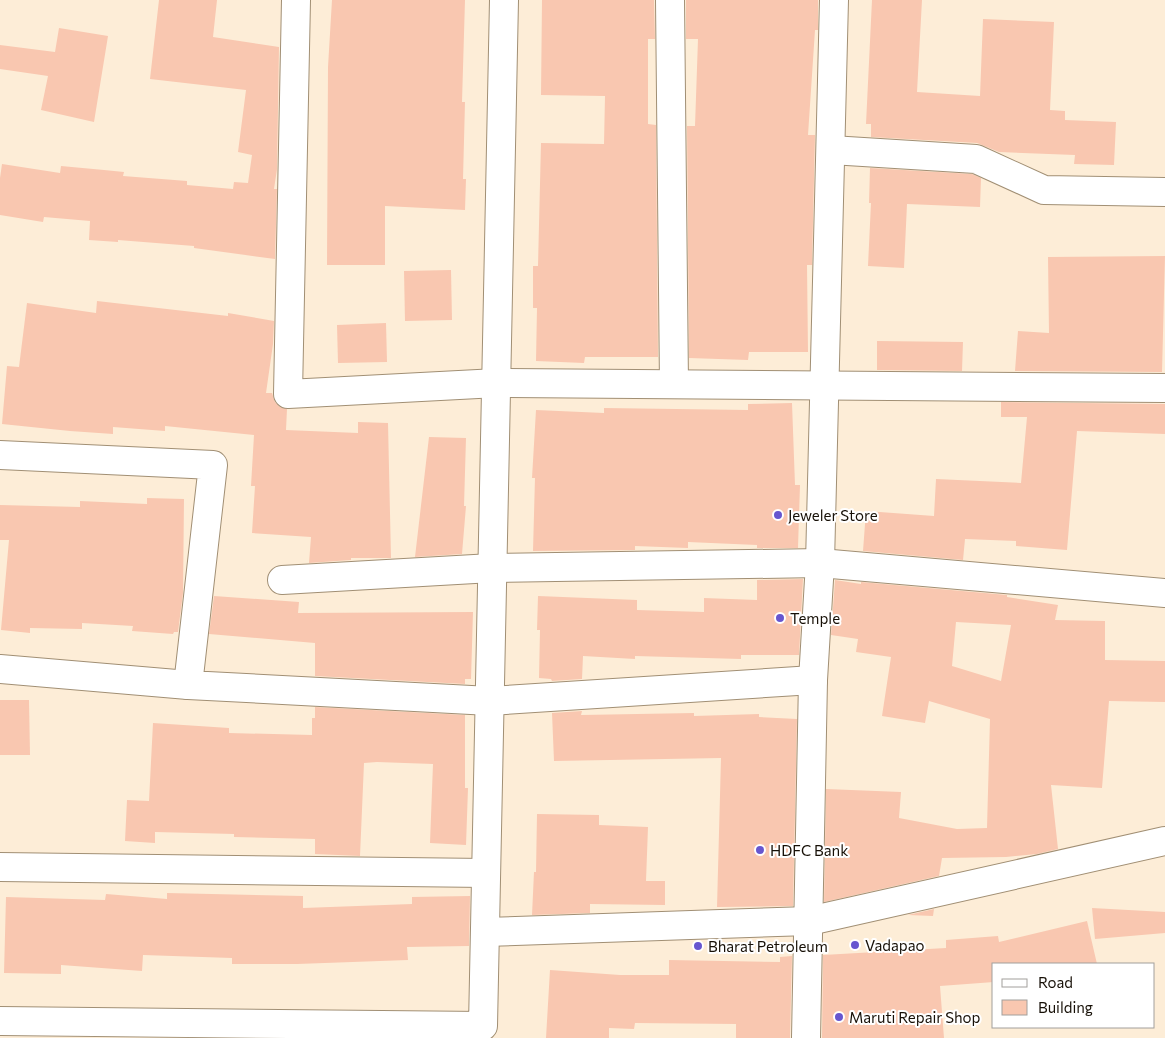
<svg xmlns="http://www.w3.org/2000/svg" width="1165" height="1038" viewBox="0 0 1165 1038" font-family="Commissioner,sans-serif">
	<rect width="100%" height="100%" fill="#fdedd7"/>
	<g fill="#f9c7b0" fill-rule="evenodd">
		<polygon points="159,0 217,0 213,37 279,47 277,169 274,189 277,189 275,259 194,248 194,246 118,240 118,242 89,240 90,221 44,217 43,222 0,215 0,178 2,164 60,173 61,166 104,170 124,172 123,176 187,181 187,185 233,189 234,182 248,183 252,155 238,152 246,90 150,79"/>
		<polygon points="332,0 465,0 462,102 465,102 463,179 466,179 465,210 385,206 385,265 327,265 328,67"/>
		<polygon points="542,0 654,0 655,39 648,39 648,124 656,125 658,357 585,357 584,363 536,361 537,308 533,308 533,266 538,266 541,143 604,144 605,96 541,95"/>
		<polygon points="686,0 818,0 818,30 815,30 808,135 815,135 812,265 807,265 808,352 749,352 748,360 689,358 687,126 695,126 698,39 686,39"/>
		<polygon points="872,0 922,0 917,92 980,96 983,19 1054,22 1050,110 1065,111 1065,120 1116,122 1114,165 1074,164 1075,155 999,152 977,143 871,137 871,124 866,124"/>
		<polygon points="59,28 108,36 94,122 41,110 48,76 0,69 0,45 55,52"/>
		<polygon points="870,168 972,174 981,178 980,207 907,204 904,268 868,266 871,203 869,203"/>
		<polygon points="1165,256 1162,372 1015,371 1018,331 1049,333 1048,257"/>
		<polygon points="451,270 452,320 405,321 404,271"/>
		<polygon points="97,301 228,316 228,313 274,321 273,344 266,393 272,393 275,402 280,407 287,409 286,430 358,433 358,422 388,423 391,558 351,558 351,560 309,563 311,537 252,533 255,486 251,486 254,435 165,426 165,431 113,427 113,434 70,431 2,424 7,366 19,367 27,303 96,313"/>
		<polygon points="386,323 387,362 338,363 337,325"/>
		<polygon points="877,341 963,342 962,371 877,370"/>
		<polygon points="1001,402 1165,404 1165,434 1077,431 1067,550 1016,546 1016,541 965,539 963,560 863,551 866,511 934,516 936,479 1021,483 1027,417 1001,417"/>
		<polygon points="792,403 795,485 800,485 798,548 757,548 757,545 688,542 688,548 635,546 635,550 533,551 535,478 532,478 536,410 604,413 604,408 748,410 748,404"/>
		<polygon points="429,437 466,438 464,506 466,506 462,554 415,557"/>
		<polygon points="147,498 184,499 183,593 178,632 174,632 173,634 132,631 133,626 82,623 82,629 30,628 30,633 1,630 9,540 0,540 0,505 80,507 80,501 147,504"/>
		<polygon points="803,579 799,655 741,655 741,659 635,656 635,659 583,656 582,679 552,681 551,679 539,678 540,630 537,630 538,596 637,600 637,610 704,612 704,598 757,600 757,580"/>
		<path d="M835,580L861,584V582L1007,595V597L1058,605L1055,620L1105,621V660L1165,661V702L1109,701L1102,788L1051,785L1058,849L1037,854L1006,857L942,858L939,876L824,902L826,789L901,792L899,818L957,829L987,828L990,719L929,701L925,723L882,716L891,657L856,652L858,639L831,635ZM956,622L1011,625L1001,681L952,666Z"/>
		<polygon points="214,596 299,602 298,613 473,612 471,679 465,679 465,684 315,676 315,643 209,634"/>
		<polygon points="0,700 29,700 30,755 0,755"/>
		<polygon points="315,707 465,715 465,788 468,788 466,845 430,843 433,764 377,762 364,763 360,856 315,854 315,839 234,837 234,834 155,832 155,843 125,841 127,800 149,801 153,723 229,728 229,733 312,735 312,718 315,718"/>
		<polygon points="582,711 581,715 694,713 694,716 759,714 759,717 797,719 793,906 717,907 721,758 554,761 552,713"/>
		<polygon points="537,814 599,815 599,825 648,827 646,881 665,881 665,905 590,904 590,913 532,915 534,872 536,872"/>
		<polygon points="167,893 303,896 303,908 412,904 412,897 470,896 469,946 407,947 408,960 297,964 232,964 232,958 143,955 142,971 61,965 61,974 4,973 6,897 105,900 106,894 167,899"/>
		<polygon points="1092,908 1165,912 1165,933 1095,939"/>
		<polygon points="934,909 933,916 908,915"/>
		<polygon points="1087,921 1097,964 994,964 994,982 940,986 944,1038 822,1038 823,955 946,948 946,940 998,936 999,942"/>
		<polygon points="792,956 790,1038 736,1038 736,1024 635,1023 634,1029 609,1028 609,1038 546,1038 550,970 620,975 669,975 669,960 780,962 780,957"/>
	</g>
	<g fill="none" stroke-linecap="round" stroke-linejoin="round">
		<defs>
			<g id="minor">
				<polyline points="296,0 288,394 497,383 1165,388"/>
				<polyline points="670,0 674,384"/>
				<polyline points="831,150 976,159 1044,190 1165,192"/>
				<polyline points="0,455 213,465 188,685 490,701 813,680"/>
				<polyline points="282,580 492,568 820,563 1165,593"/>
				<polyline points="0,669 188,685"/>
				<polyline points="0,867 486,873"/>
				<polyline points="485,932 809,921 1165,841"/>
				<polyline points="0,1021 483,1026 504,0"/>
				<polyline points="806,1038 813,680 820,563 834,0"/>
			</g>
		</defs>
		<use href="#minor" stroke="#a18f74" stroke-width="30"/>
		<use href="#minor" stroke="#fff" stroke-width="28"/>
	</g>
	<g fill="#6756cf" stroke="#fff" stroke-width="2">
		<circle cx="778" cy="515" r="5"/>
		<circle cx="780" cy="618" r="5"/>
		<circle cx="760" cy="850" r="5"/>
		<circle cx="855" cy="945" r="5"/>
		<circle cx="698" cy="946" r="5"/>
		<circle cx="839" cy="1017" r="5"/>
	</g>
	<g text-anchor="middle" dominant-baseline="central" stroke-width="4" stroke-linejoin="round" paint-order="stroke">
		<g font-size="15" fill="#171007" stroke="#fff" text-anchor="start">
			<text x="788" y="515">Jeweler Store</text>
			<text x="790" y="618">Temple</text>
			<text x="770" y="850">HDFC Bank</text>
			<text x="865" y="945">Vadapao</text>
			<text x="708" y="946">Bharat Petroleum</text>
			<text x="849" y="1017">Maruti Repair Shop</text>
		</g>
	</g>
	<rect x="992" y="963" width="162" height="65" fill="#ffffff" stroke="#a29f9c"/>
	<rect x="1002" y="979" width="25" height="8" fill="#ffffff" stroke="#a29f9c"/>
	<text x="1038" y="988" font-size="15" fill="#171007">Road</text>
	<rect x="1002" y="1000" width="25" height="15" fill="#f9c7b0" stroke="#a29f9c"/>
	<text x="1038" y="1013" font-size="15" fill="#171007">Building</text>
</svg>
